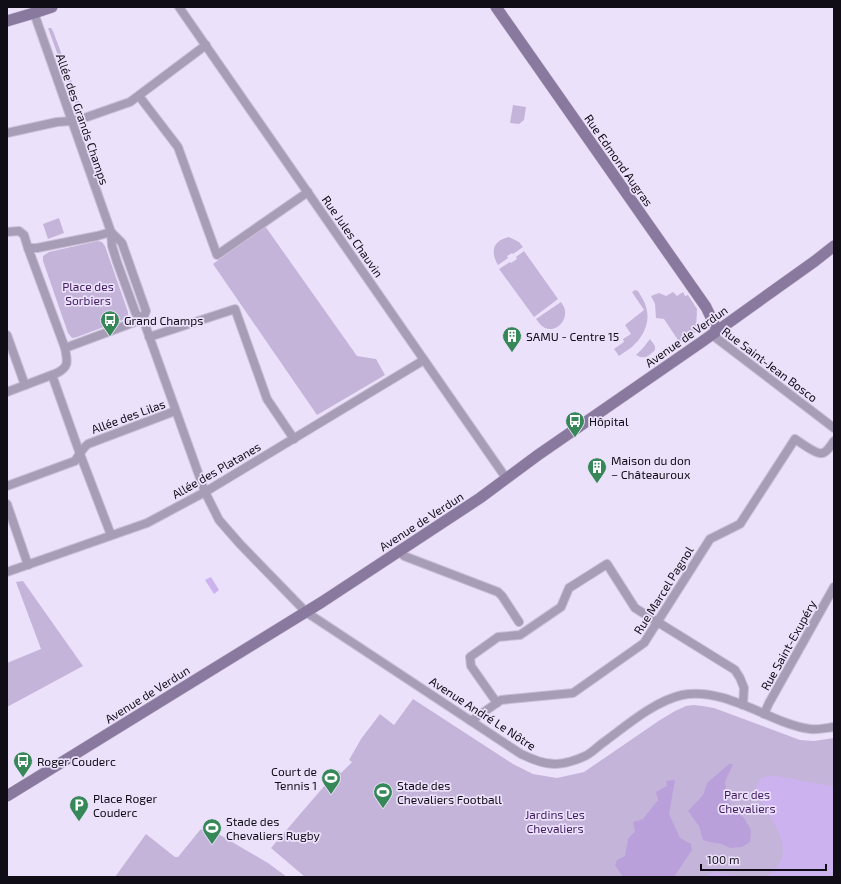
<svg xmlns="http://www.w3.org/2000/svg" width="841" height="884" viewBox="0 0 841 884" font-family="'Exo 2',sans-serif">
	<rect width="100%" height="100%" fill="#ece1fb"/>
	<g fill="#c5b4da">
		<polygon points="48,28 51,28 53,31 83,112 79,113"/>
		<polygon points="513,105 526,107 524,120 519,124 510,123"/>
		<polygon points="59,218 64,233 48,239 43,224"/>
		<polygon points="265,226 357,356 376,359 385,375 317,415 213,264"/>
		<path d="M509,237L519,242L523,247L513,254L512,253L507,256L508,258L498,265C490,252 493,240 509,237Z"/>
		<polygon points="98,241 102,242 105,246 128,312 128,316 125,319 77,337 72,338 68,333 43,261 43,256 49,252"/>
		<polygon points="524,251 558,299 534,317 499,269 510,262 511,263 517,259 516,257"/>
		<path d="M635,290L638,291C641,296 645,302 646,307C651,322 643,337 632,347C628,350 623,353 619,356L614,349L624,342L623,339L631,334L625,325L644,310L632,292Z"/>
		<polygon points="673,292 677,296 683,292 685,296 688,295 697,309 696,332 680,343 664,319 656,318 655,304 651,296 659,293 666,296"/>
		<path d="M561,302C562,304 563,305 564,307C569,319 557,333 545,328C541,326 539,323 536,319Z"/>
		<path d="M650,339L655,346V350C649,356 645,360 636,355L643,348Z"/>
		<polygon points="23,581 83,666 7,707 7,663 41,649 16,582"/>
		<polygon points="413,699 513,764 533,774 557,778 584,772 660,720 675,711 686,706 694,705 703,706 714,708 800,740 814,741 834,738 834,877 305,877 271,848 338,770 341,773 352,762 349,760 361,739 380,714 394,725"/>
		<polygon points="202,829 206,832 215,832 268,863 287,877 115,877 146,834 175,857 178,857 200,830"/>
	</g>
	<g fill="#baa0db">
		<polygon points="729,764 733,764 725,782 727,798 733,808 744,818 751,830 750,842 742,847 730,848 722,844 709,842 703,840 699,826 688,811 703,795 707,783"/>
		<polygon points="675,780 669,814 680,838 691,844 692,850 674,877 623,877 615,865 617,860 625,856 628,839 635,831 633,822 643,819 658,800 656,792 667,786 666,781"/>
	</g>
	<g fill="#ccb2ee">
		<polygon points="211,577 219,590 214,594 205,580"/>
		<path d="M768,776H777L832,786L834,788V869L829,877H765C798,858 778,829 764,806C761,801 756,795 756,789C756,785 759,781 761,778Z"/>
		<polygon points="713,872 715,872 742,877 706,877 708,875"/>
	</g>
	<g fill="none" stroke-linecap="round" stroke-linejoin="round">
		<defs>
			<g id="minor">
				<polyline points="179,7 506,478"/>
				<path d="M34,13L111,232L112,246L117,262L136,314L143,319L205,492L219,520L240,544L306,612L521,754C532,759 543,764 555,764C564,764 577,760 585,756C592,753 598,746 604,742C627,725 655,701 682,695C716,688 753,710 784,722C792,725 801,728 810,729C818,730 826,728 834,727"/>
				<polyline points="139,96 178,147 217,255 308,192"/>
				<polyline points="7,133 57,122 72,121 87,117 130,102 206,45"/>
				<polyline points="7,232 19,231 24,235 28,248 37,248 97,236 111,232"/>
				<polyline points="111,232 122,243 146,311 143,319"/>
				<polyline points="28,248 65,348"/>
				<polyline points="711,334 834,428"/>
				<polyline points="7,335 25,385"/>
				<polyline points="149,337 235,309 267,399 294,439"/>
				<polyline points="52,375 80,454 111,535"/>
				<path d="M7,392L57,373C70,366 67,361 65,348L143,319"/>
				<path d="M7,486L75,461C79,455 82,449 88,444L175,411"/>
				<polyline points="7,504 28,565"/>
				<polyline points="400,551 404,556 498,592 502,596 519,622"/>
				<polyline points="7,572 147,523 205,492 424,360"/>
				<polyline points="497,703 471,666 470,657 498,637 520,635 561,607 569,588 607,564 635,608 735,670 740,678 744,688 743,705"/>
				<polyline points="764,714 769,703 834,587"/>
				<path d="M471,721L501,700L573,693L644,643L710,539L740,524L795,439C801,443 817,455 823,453C828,451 831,445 834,441"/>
			</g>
			<g id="secondary">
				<polyline points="496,7 706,307 717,330"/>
				<polyline points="7,21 34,13 52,7"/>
				<polyline points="7,796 322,602 480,498 538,455 703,341 815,261 834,246"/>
			</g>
		</defs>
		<use href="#minor" stroke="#c9bfd6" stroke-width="10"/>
		<use href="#secondary" stroke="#c9bfd6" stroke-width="12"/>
		<use href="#minor" stroke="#a89db7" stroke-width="8"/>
		<use href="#secondary" stroke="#8a799f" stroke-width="11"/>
	</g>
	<defs>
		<symbol id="bus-pin" viewBox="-11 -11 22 30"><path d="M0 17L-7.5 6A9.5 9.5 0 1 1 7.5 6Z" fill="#378859" stroke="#ece1fb"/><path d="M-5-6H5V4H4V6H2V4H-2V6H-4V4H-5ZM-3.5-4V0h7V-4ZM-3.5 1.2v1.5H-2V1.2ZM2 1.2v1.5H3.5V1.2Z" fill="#fff"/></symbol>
		<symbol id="building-pin" viewBox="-11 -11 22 30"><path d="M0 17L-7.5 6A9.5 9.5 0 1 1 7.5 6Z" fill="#378859" stroke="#ece1fb"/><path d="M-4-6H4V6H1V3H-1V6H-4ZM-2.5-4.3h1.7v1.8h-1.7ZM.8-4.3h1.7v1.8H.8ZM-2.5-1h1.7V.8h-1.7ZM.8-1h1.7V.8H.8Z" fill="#fff"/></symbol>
		<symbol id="stadium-pin" viewBox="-11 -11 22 30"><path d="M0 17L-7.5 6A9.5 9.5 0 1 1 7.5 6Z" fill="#378859" stroke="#ece1fb"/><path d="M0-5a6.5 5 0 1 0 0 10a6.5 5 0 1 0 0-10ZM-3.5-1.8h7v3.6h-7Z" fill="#fff"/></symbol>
		<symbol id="parking-pin" viewBox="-11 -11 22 30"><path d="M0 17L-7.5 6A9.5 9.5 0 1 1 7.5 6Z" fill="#378859" stroke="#ece1fb"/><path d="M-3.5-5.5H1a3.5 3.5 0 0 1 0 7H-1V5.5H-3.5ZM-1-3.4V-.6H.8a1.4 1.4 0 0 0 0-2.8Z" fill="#fff"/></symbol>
	</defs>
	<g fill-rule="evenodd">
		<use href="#bus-pin" x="99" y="309" width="22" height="30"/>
		<use href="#building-pin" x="501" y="325" width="22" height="30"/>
		<use href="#bus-pin" x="564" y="410" width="22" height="30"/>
		<use href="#building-pin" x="586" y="456" width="22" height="30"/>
		<use href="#bus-pin" x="12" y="750" width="22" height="30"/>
		<use href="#stadium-pin" x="320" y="767" width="22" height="30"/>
		<use href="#stadium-pin" x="372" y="781" width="22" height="30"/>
		<use href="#parking-pin" x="68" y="794" width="22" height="30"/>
		<use href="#stadium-pin" x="201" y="817" width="22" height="30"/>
	</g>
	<g text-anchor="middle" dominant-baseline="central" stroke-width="3.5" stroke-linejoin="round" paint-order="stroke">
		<g font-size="12" fill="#110d16" stroke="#ece1fb">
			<text transform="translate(83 119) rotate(71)">Allée des Grands Champs</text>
			<text transform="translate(619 160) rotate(55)">Rue Edmond Augras</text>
			<text transform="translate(353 236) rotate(55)">Rue Jules Chauvin</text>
			<text transform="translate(686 336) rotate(-35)">Avenue de Verdun</text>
			<text transform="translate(770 364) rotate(37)">Rue Saint-Jean Bosco</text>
			<text transform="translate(128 416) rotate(-20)">Allée des Lilas</text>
			<text transform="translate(216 470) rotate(-30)">Allée des Platanes</text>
			<text transform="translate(421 521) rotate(-33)">Avenue de Verdun</text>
			<text transform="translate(663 590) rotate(-58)">Rue Marcel Pagnol</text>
			<text transform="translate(788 645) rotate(-61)">Rue Saint-Exupéry</text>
			<text transform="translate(147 694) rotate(-32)">Avenue de Verdun</text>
			<text transform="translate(483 713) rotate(33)">Avenue André Le Nôtre</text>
		</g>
		<g font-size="12" fill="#421d62" stroke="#ece1fb">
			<text x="88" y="286">Place des<tspan x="88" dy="14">Sorbiers</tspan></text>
			<text x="747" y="794">Parc des<tspan x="747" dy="14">Chevaliers</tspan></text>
			<text x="555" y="814">Jardins Les<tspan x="555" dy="14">Chevaliers</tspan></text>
		</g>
		<g font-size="12" fill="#110d16" stroke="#ece1fb" text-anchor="start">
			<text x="124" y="320">Grand Champs</text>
			<text x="526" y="336">SAMU - Centre 15</text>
			<text x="589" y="421">Hôpital</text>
			<text x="611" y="460">Maison du don<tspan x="611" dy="14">– Châteauroux</tspan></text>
			<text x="37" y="761">Roger Couderc</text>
			<text x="317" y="771" text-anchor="end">Court de<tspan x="317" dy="14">Tennis 1</tspan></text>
			<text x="397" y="785">Stade des<tspan x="397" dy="14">Chevaliers Football</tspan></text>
			<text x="93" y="798">Place Roger<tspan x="93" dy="14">Couderc</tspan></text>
			<text x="226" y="821">Stade des<tspan x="226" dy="14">Chevaliers Rugby</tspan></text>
		</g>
	</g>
	<rect width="841" height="884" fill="none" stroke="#110d16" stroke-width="16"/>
	<path d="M701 864v6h125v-6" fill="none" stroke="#110d16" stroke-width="2"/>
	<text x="707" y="864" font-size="12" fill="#110d16" stroke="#ece1fb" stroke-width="3" paint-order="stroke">100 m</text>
</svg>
